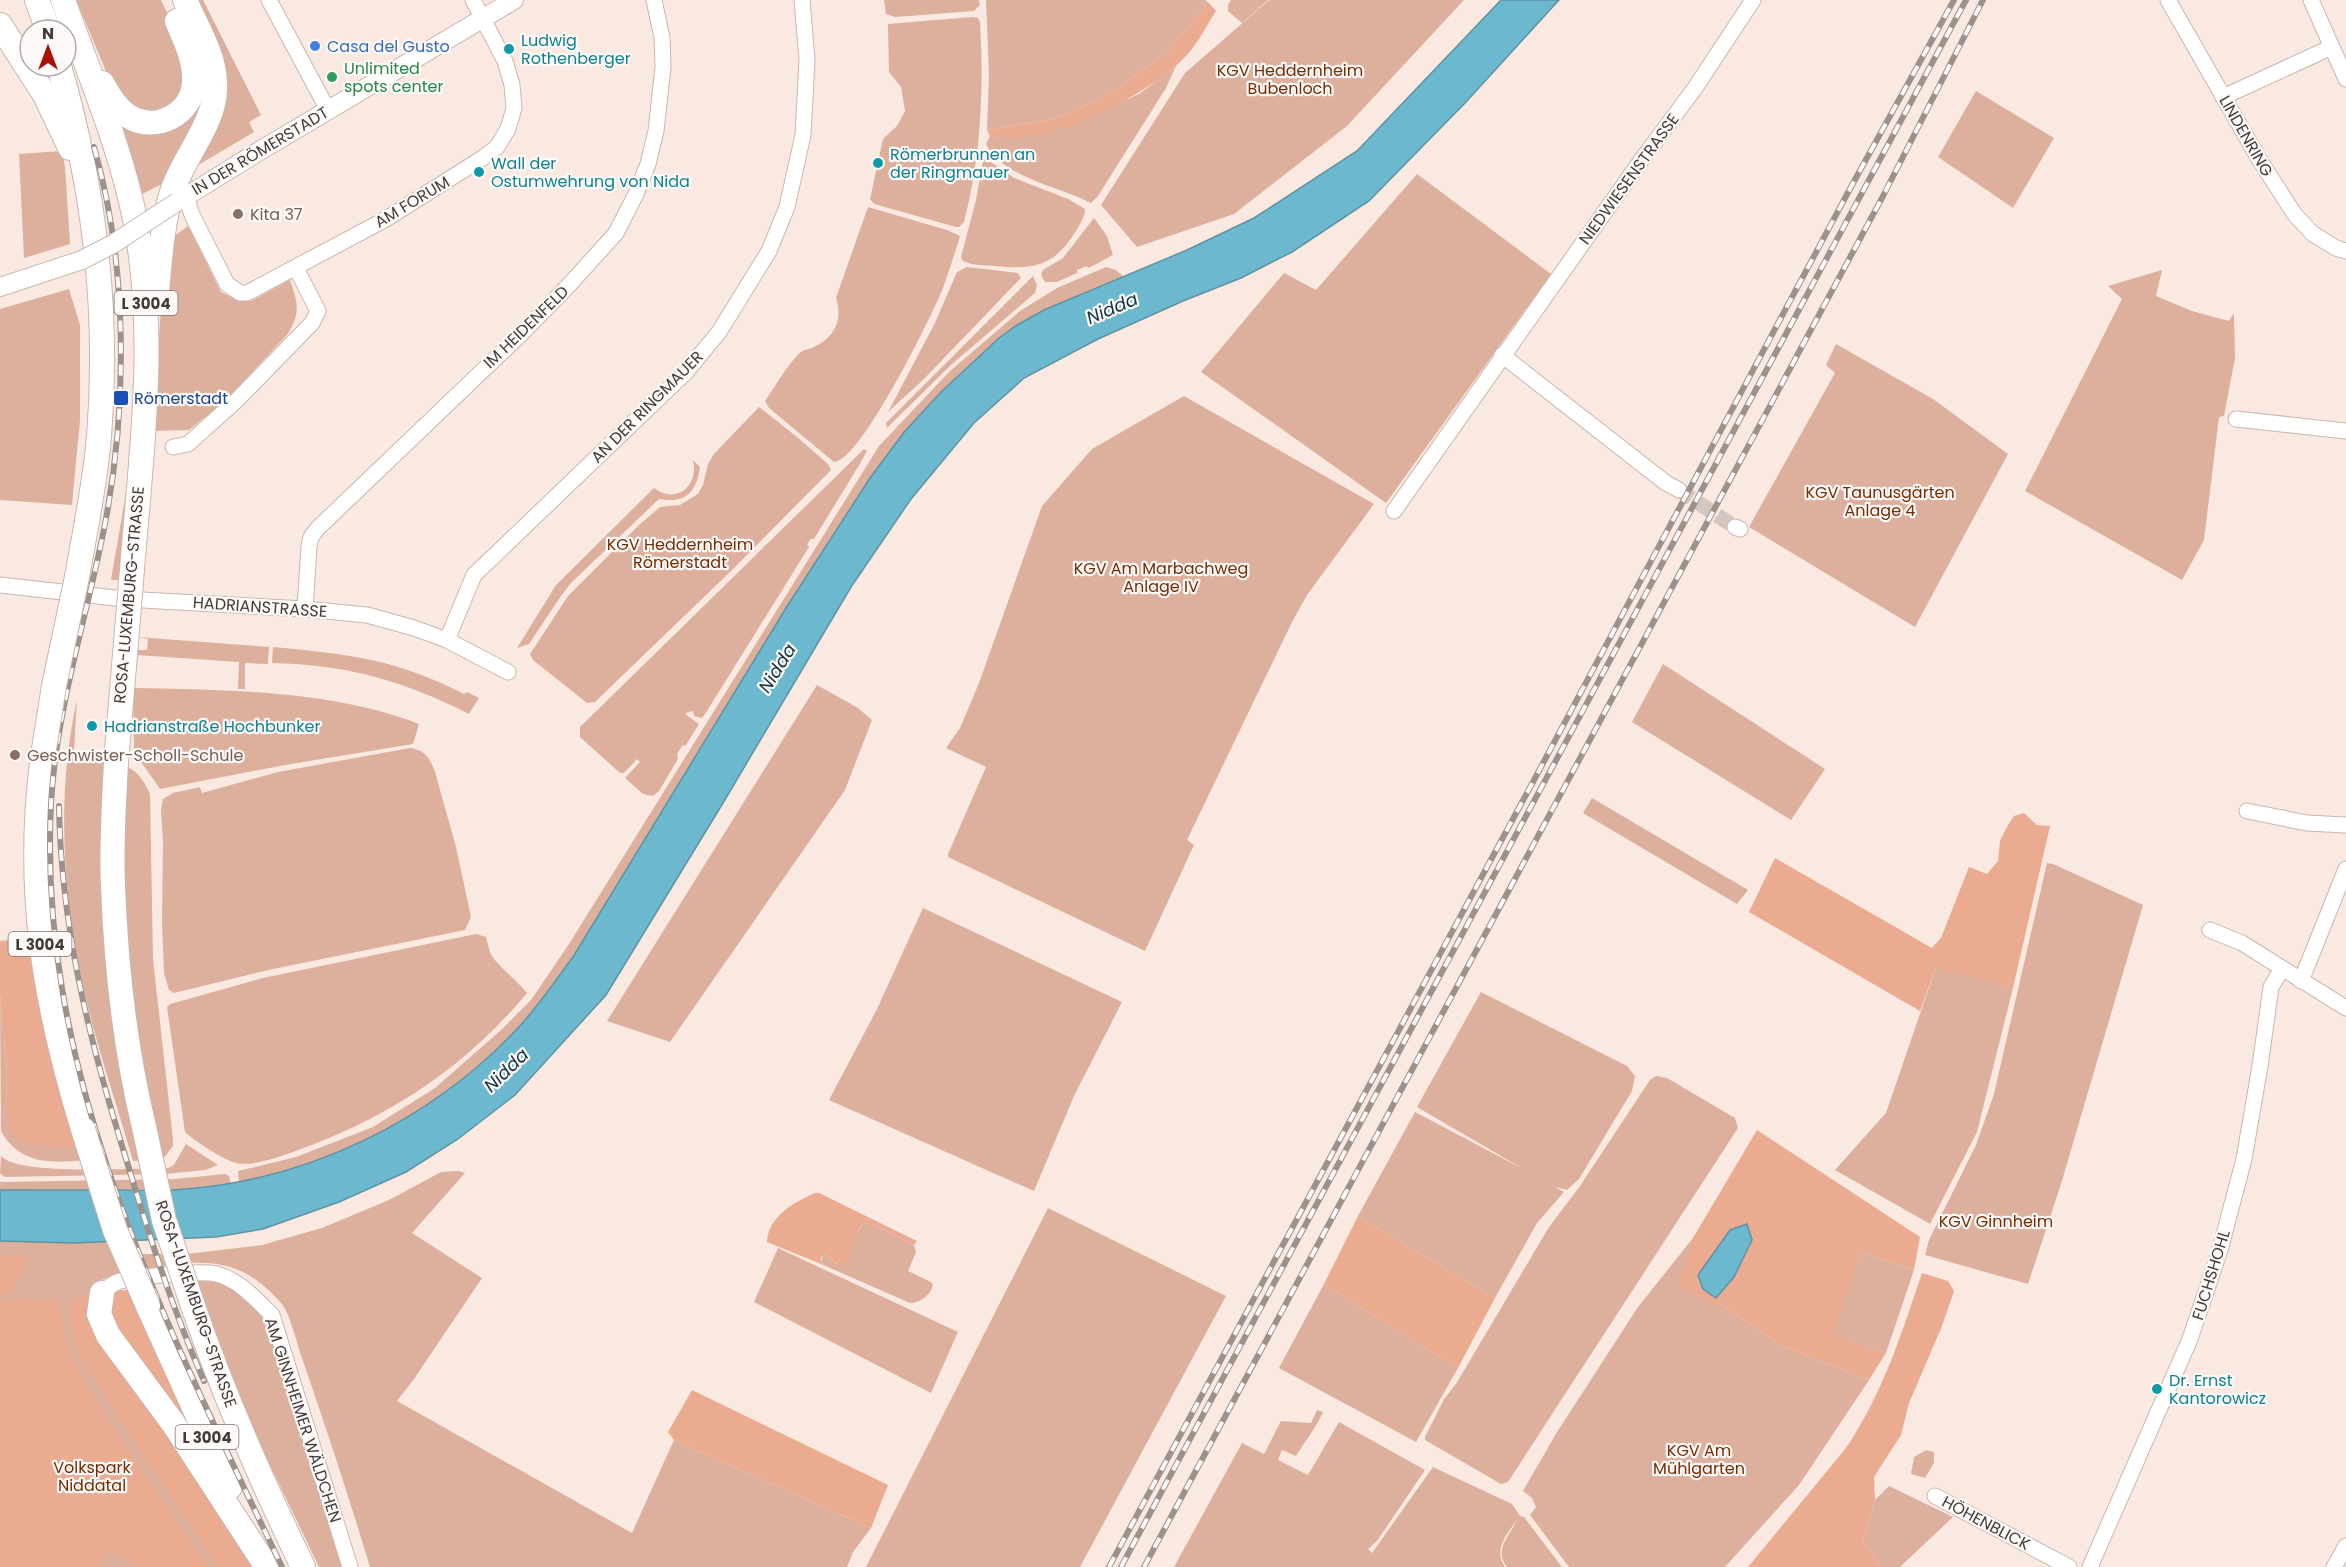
<svg xmlns="http://www.w3.org/2000/svg" width="2346" height="1567" viewBox="0 0 2346 1567" font-family="Poppins,sans-serif">
	<rect width="100%" height="100%" fill="#fae9e1"/>
	<g fill="#dcb09d">
		<polygon points="76,0 161,0 179,38 187,95 147,117 114,90"/>
		<polygon points="193,0 203,0 261,115 249,122 254,132 185,173 215,115"/>
		<polygon points="884,0 979,0 980,5 974,11 895,17 886,14"/>
		<polygon points="986,0 1205,0 1208,2 1167,53 1103,98 1053,119 987,130 989,75"/>
		<polygon points="1231,0 1268,0 1242,23 1228,11 1228,5"/>
		<polygon points="1269,0 1464,0 1347,126 1234,214 1137,247 1101,205 1185,73"/>
		<path d="M972,17L978,18L980,22C984,89 981,157 964,222L959,227H956L874,204L870,199L883,139L897,126L905,111L901,87L889,72L888,24Z"/>
		<path d="M1176,66L1166,88L1098,196L1091,203C1060,187 1002,177 986,144L990,136L1023,138L1068,126L1139,94Z"/>
		<polygon points="1976,91 2054,138 2013,208 1938,157"/>
		<polygon points="206,94 170,180 140,195 118,119 126,125"/>
		<polygon points="62,151 65,167 70,244 24,258 19,154"/>
		<path d="M985,158L1014,178L1068,199L1085,209C1085,217 1080,224 1076,231C1054,266 1035,270 996,266C985,265 973,266 963,261L961,257L976,200L983,161Z"/>
		<polygon points="1417,174 1551,274 1386,503 1201,372 1284,273 1316,290"/>
		<path d="M868,207L947,230L960,236C955,253 949,271 943,288C932,316 860,462 834,462L769,408L765,401C775,387 789,362 801,352C805,349 810,349 814,347C835,337 843,320 836,298Z"/>
		<polygon points="1094,218 1107,236 1113,255 1089,268 1087,266 1077,270 1077,273 1057,282 1045,282 1041,275 1043,270 1063,258"/>
		<path d="M188,226L221,292L233,298L251,301L290,280C298,303 301,313 287,335L224,402L189,430L152,431L166,242Z"/>
		<polygon points="967,267 1018,273 1021,278 923,380 888,412 935,323 957,272"/>
		<path d="M1106,267L1116,270L1123,276L1044,310L1017,325L999,338L941,392L905,431L870,478L786,608L573,957C555,981 538,1007 517,1029C464,1084 383,1142 309,1164C286,1171 262,1177 239,1182L238,1171L296,1157L373,1127L435,1088L501,1030L531,1000L569,944L879,446L949,372L1020,311L1057,288Z"/>
		<polygon points="2162,270 2156,296 2192,311 2229,321 2234,313 2235,358 2224,416 2219,417 2204,540 2182,580 2025,491 2122,299 2108,286"/>
		<polygon points="1033,276 1037,285 1035,293 952,364 887,428 886,423"/>
		<polygon points="69,289 80,325 80,420 72,505 0,500 0,309"/>
		<polygon points="1836,344 1933,399 2008,454 1915,627 1749,527 1835,373 1826,365"/>
		<polygon points="1184,396 1374,504 1307,595 1293,620 1187,840 1194,845 1145,951 948,857 948,854 986,767 946,748 960,728 979,683 1042,506 1092,449"/>
		<polygon points="759,407 797,437 828,464 831,470 732,570 595,702 587,703 533,660 530,654 568,596 639,525 660,507 680,505 698,494 703,485 708,464 714,454"/>
		<polygon points="864,449 867,451 861,462 814,539 811,539 807,544 809,547 707,711 702,718 694,716 693,711 688,712 685,714 699,724 686,745 682,746 677,754 678,759 659,791 653,796 643,794 625,778 640,762 637,759 624,773 620,773 580,737 580,727"/>
		<path d="M693,460L700,467C697,492 685,504 659,499L571,583L561,596L529,644L517,648L556,585L654,488C676,505 699,486 693,460Z"/>
		<polygon points="129,475 123,580 111,580"/>
		<polygon points="137,637 269,647 268,664 245,663 245,689 238,689 239,662 137,655 135,650 147,650 148,639"/>
		<path d="M273,647C348,654 396,659 464,694L467,692L479,698L469,714C402,680 347,665 272,663Z"/>
		<polygon points="1663,664 1825,769 1791,820 1632,722"/>
		<polygon points="817,685 858,708 872,720 845,790 670,1042 607,1021"/>
		<path d="M133,688C226,690 331,690 419,724L413,744L285,765L160,789L134,752Z"/>
		<path d="M77,699L74,750L85,751V758H94L95,752L107,760L138,1066L121,877L126,767C138,770 145,783 150,794L153,959L173,1139V1146L163,1159L133,1161C118,1108 100,1057 87,1003C63,903 55,801 77,699Z"/>
		<path d="M410,748C425,750 430,758 435,772L456,847L471,917L465,930L273,969L174,993L169,990L164,973L162,923L163,841L161,810L163,799L173,793L200,787L202,793L278,772Z"/>
		<polygon points="1592,798 1748,890 1737,904 1583,813"/>
		<polygon points="2047,863 2053,864 2143,905 2061,1184 2028,1284 1925,1255 1929,1240 1976,1145 1994,1094"/>
		<polygon points="923,908 1122,1002 1074,1096 1034,1191 829,1100 877,1009"/>
		<path d="M476,934L486,937C488,943 489,951 492,956C498,966 518,981 527,993C466,1067 388,1118 298,1150C283,1156 251,1167 236,1163C222,1159 196,1142 185,1132L167,1007L170,1004L263,978Z"/>
		<polygon points="1936,967 1941,967 2013,988 1977,1132 1930,1224 1835,1170 1886,1113"/>
		<polygon points="1481,992 1627,1066 1635,1076 1632,1091 1579,1179 1567,1190 1555,1187 1564,1192 1537,1223 1495,1298 1358,1216 1415,1112 1525,1170 1417,1107"/>
		<path d="M0,995L7,1071L6,1098L78,1146L83,1160C50,1164 18,1163 1,1131Z"/>
		<polygon points="1656,1076 1667,1078 1735,1118 1738,1128 1508,1482 1501,1484 1425,1440 1425,1437 1444,1399 1456,1384 1549,1227 1580,1186 1650,1080"/>
		<path d="M186,1144L218,1165L205,1170L165,1174L5,1177L0,1173L1,1156C18,1176 138,1168 168,1168L174,1165Z"/>
		<path d="M459,1171L465,1173L412,1233L482,1278L414,1379L397,1401L632,1533L674,1440L871,1528L853,1552L847,1567H370C349,1497 326,1428 302,1358C297,1344 290,1313 281,1303C254,1272 229,1261 189,1263L187,1254L262,1245L322,1228L389,1200L441,1172Z"/>
		<polygon points="225,1174 229,1176 231,1183 184,1189 0,1190 0,1182 175,1179"/>
		<polygon points="1048,1208 1226,1296 1080,1567 866,1567"/>
		<path d="M864,1223L874,1225L914,1245L916,1252L908,1271L931,1282L933,1285C931,1295 920,1303 910,1303L821,1264L822,1257L826,1255L837,1264L851,1254C850,1245 857,1229 864,1223Z"/>
		<polygon points="1693,1238 1679,1285 1719,1303 1781,1345 1869,1380 1799,1485 1725,1567 1569,1567 1530,1515 1536,1507 1532,1498 1523,1491 1557,1432 1638,1307"/>
		<polygon points="0,1241 110,1241 115,1254 165,1254 169,1265 120,1273 99,1281 95,1289 253,1567 0,1567"/>
		<polygon points="778,1248 958,1332 931,1393 754,1302"/>
		<polygon points="1861,1252 1914,1270 1886,1353 1832,1335"/>
		<polygon points="195,1279 220,1282 257,1305 274,1346 343,1567 319,1567 244,1411"/>
		<polygon points="1324,1284 1458,1368 1416,1442 1279,1368"/>
		<path d="M1317,1410L1323,1412C1316,1428 1305,1441 1296,1456L1282,1450L1278,1460L1308,1475L1339,1422L1425,1470L1377,1541L1368,1549L1372,1553L1433,1467L1512,1504L1520,1516L1524,1517L1562,1567H1507C1493,1549 1510,1536 1517,1520C1506,1535 1493,1550 1505,1567H1174L1242,1443L1264,1454L1281,1421L1311,1423Z"/>
		<polygon points="1926,1450 1934,1452 1934,1463 1925,1478 1911,1474 1914,1457"/>
		<polygon points="1889,1486 1953,1517 1900,1567 1881,1567 1863,1540 1875,1500"/>
	</g>
	<g fill="#eaab90">
		<path d="M1208,2L1216,11C1206,26 1198,44 1185,57C1153,91 1069,134 1022,138C1012,138 1001,137 990,136L987,130L1053,119L1103,98L1167,53Z"/>
		<polygon points="2024,813 2037,825 2050,826 2013,988 1936,967 1920,1011 1749,912 1775,858 1932,948 1941,938 1969,867 1987,874 1998,861 2000,841 2008,825 2014,816"/>
		<path d="M29,938C41,1008 50,1080 78,1146L62,1148L22,1142L9,1126L6,1098L7,1071L0,995V941Z"/>
		<polygon points="1757,1130 1920,1237 1914,1270 1861,1252 1833,1335 1886,1353 1869,1380 1781,1345 1719,1303 1714,1305 1678,1285 1693,1238"/>
		<path d="M815,1193H819L917,1241L914,1245L874,1225L864,1223C853,1232 853,1249 849,1261L840,1266L826,1255L821,1257V1264L767,1242C768,1217 794,1202 815,1193Z"/>
		<polygon points="1358,1216 1495,1298 1458,1368 1324,1284"/>
		<polygon points="23,1255 26,1259 23,1272 12,1293 0,1295 0,1256"/>
		<path d="M1922,1273L1948,1281L1954,1291L1942,1326L1909,1403L1901,1435L1874,1477L1875,1500L1863,1540L1881,1567H1748L1846,1448C1883,1393 1901,1335 1922,1273Z"/>
		<polygon points="121,1290 128,1290 206,1458 121,1343 105,1300 109,1295"/>
		<polygon points="87,1295 93,1302 253,1567 218,1567 121,1421 74,1346 69,1312 71,1302 77,1297"/>
		<polygon points="16,1299 59,1300 67,1347 80,1374 111,1425 208,1567 139,1567 108,1549 98,1567 0,1567 0,1301"/>
		<polygon points="692,1390 888,1485 871,1528 674,1440 668,1432"/>
	</g>
	<g fill="#6bb8cf" stroke="#5f92a2" stroke-width="1.5">
		<path d="M1501,0H1559L1466,102L1369,201L1292,252L1241,278L1183,301L1098,339L1024,378L974,423L911,499L851,587L723,803L606,995L515,1095L458,1139L406,1172L339,1202L263,1229L216,1237L74,1243L0,1241V1190C41,1190 82,1190 123,1190C144,1190 165,1191 186,1189C311,1179 431,1120 517,1029C538,1007 555,981 573,957L786,608L870,478L905,431L941,392L999,338L1017,325L1044,310L1187,250L1254,218L1357,151Z"/>
		<polygon points="1747,1224 1752,1240 1734,1277 1716,1298 1703,1289 1698,1275 1730,1230"/>
	</g>
	<g fill="none" stroke-linecap="round" stroke-linejoin="round">
		<polyline stroke="#d5c6bf" stroke-width="15" stroke-dasharray="15 8" stroke-linecap="butt" points="1679,490 1735,527"/>
		<defs>
			<g id="minor">
				<polyline points="269,0 328,110"/>
				<polyline points="2168,0 2259,159 2295,215 2313,234 2336,248 2346,251"/>
				<polyline points="2311,0 2346,79"/>
				<polyline points="2223,97 2332,47"/>
				<polyline points="186,196 192,215 227,284 240,293 247,293 386,219 481,159 497,147 508,129 514,108 512,85 505,61 473,0"/>
				<polyline points="1502,355 1666,483 1679,490"/>
				<polyline points="2236,419 2346,431"/>
				<polyline points="173,447 188,444 237,400 312,323 318,311 296,268"/>
				<polyline points="1394,511 1640,162 1695,88 1753,0"/>
				<polyline points="1735,527 1740,529"/>
				<polyline points="0,585 124,599 305,609 367,615 414,628 447,640 508,672"/>
				<polyline points="305,609 309,546 311,537 318,528 522,333 570,284 616,233 636,194 648,164 656,131 663,67 662,38 654,0"/>
				<polyline points="447,640 474,575 686,372 719,332 769,251 787,207 803,135 807,60 802,0"/>
				<polyline points="2247,811 2307,823 2346,825"/>
				<polyline points="2210,930 2242,943 2346,1008"/>
				<polyline points="2301,981 2346,869"/>
				<path d="M102,1293C107,1288 111,1285 117,1282C133,1277 200,1270 216,1274C238,1279 256,1299 272,1315L350,1567"/>
				<polyline points="1935,1496 2069,1567"/>
				<polyline points="2090,1567 2190,1339 2220,1250 2244,1159 2260,1066 2271,987 2282,969"/>
				<polyline points="2334,1567 2346,1546"/>
			</g>
			<g id="tertiary">
				<polyline points="177,202 261,150 514,0"/>
				<polyline points="0,287 82,260"/>
			</g>
			<g id="trunk">
				<polyline points="37,0 48,30"/>
				<path d="M63,0C89,74 121,147 136,224C158,343 140,463 131,582"/>
				<polyline points="0,25 45,95 70,148"/>
				<path d="M59,66C94,186 109,313 99,437C95,484 85,531 77,577"/>
				<path d="M102,83C109,95 116,108 128,116C155,133 191,115 194,83C196,62 185,40 177,21"/>
				<path d="M156,301C160,265 161,227 172,192C184,155 218,121 215,82C214,53 196,26 185,0"/>
				<path d="M43,755C25,888 44,1002 83,1129"/>
				<path d="M116,762C114,803 111,845 113,886C116,967 125,1048 144,1127"/>
				<polyline points="102,1293 99,1314 108,1335 173,1423 267,1567"/>
				<path d="M192,1303C223,1394 261,1480 303,1567"/>
				<polyline points="148,1306 230,1487"/>
			</g>
		</defs>
		<use href="#minor" stroke="#c8b7b0" stroke-width="17"/>
		<use href="#tertiary" stroke="#c8b7b0" stroke-width="20"/>
		<use href="#trunk" stroke="#c8b7b0" stroke-width="26"/>
		<use href="#minor" stroke="#fff" stroke-width="15"/>
		<use href="#tertiary" stroke="#fff" stroke-width="18"/>
		<use href="#trunk" stroke="#fff" stroke-width="24"/>
		<defs>
			<g id="rail">
				<path d="M94,147C128,265 128,408 104,529C86,620 56,710 51,804C37,1080 167,1325 282,1567"/>
				<path d="M59,806C61,925 88,1035 123,1149C147,1228 171,1306 204,1381"/>
				<polyline points="1109,1567 1534,780 1852,185 1954,0"/>
				<polyline points="1121,1567 1966,0"/>
				<polyline points="1144,1567 1882,198 1983,0"/>
			</g>
		</defs>
		<use href="#rail" stroke="#9d918c" stroke-width="6"/>
		<use href="#rail" stroke="#fdf9f8" stroke-width="4" stroke-dasharray="11" stroke-linecap="butt"/>
		<defs>
			<polyline id="tertiary-bridge" points="82,260 113,244 177,202"/>
			<g id="trunk-bridge">
				<polyline points="43,755 54,686 77,577"/>
				<polyline points="116,762 131,582"/>
				<polyline points="144,1127 164,1220 192,1303"/>
				<polyline points="83,1129 115,1230 148,1306"/>
			</g>
		</defs>
		<use href="#tertiary-bridge" stroke="#c8b7b0" stroke-width="20" stroke-linecap="butt"/>
		<use href="#trunk-bridge" stroke="#c8b7b0" stroke-width="26" stroke-linecap="butt"/>
		<use href="#tertiary-bridge" stroke="#fff" stroke-width="18"/>
		<use href="#trunk-bridge" stroke="#fff" stroke-width="24"/>
	</g>
	<circle fill="#3f7fe0" stroke="#fdf9f8" stroke-width="2" cx="315" cy="46" r="6"/>
	<g fill="#0f9aa8" stroke="#fdf9f8" stroke-width="2">
		<circle cx="509" cy="49" r="6"/>
		<circle cx="878" cy="163" r="6"/>
		<circle cx="479" cy="172" r="6"/>
		<circle cx="92" cy="726" r="6"/>
		<circle cx="2157" cy="1389" r="6"/>
	</g>
	<circle fill="#2e9e5b" stroke="#fdf9f8" stroke-width="2" cx="332" cy="77" r="6"/>
	<g fill="#8d6e63" stroke="#fdf9f8" stroke-width="2">
		<circle cx="238" cy="214" r="6"/>
		<circle cx="15" cy="755" r="6"/>
	</g>
	<rect fill="#1a4fb4" stroke="#fdf9f8" stroke-width="2" x="113" y="390" width="16" height="16" rx="3"/>
	<g text-anchor="middle" dominant-baseline="central" stroke-width="4.5" stroke-linejoin="round" paint-order="stroke">
		<g fill="#fdf9f8" stroke="#7a7472" stroke-width="1.5">
			<rect x="114.5" y="291" width="63" height="24" rx="4.5"/>
			<rect x="8.5" y="932" width="63" height="24" rx="4.5"/>
			<rect x="175.5" y="1425" width="63" height="24" rx="4.5"/>
		</g>
		<g font-size="15" font-weight="bold" fill="#423b38">
			<text x="146" y="303">L 3004</text>
			<text x="40" y="944">L 3004</text>
			<text x="207" y="1437">L 3004</text>
		</g>
		<g font-size="16" fill="#0d838f" stroke="#fdf9f8" text-anchor="start">
			<text x="521" y="40">Ludwig<tspan x="521" dy="18">Rothenberger</tspan></text>
			<text x="890" y="154">Römerbrunnen an<tspan x="890" dy="18">der Ringmauer</tspan></text>
			<text x="491" y="163">Wall der<tspan x="491" dy="18">Ostumwehrung von Nida</tspan></text>
			<text x="104" y="726">Hadrianstraße Hochbunker</text>
			<text x="2169" y="1380">Dr. Ernst<tspan x="2169" dy="18">Kantorowicz</tspan></text>
		</g>
		<g font-size="16" fill="#366cbe" stroke="#fdf9f8" text-anchor="start">
			<text x="327" y="46">Casa del Gusto</text>
		</g>
		<g font-size="16" fill="#27864d" stroke="#fdf9f8" text-anchor="start">
			<text x="344" y="68">Unlimited<tspan x="344" dy="18">spots center</tspan></text>
		</g>
		<g font-size="16" fill="#752c01" stroke="#fdf9f8">
			<text x="1290" y="70">KGV Heddernheim<tspan x="1290" dy="18">Bubenloch</tspan></text>
			<text x="1880" y="492">KGV Taunusgärten<tspan x="1880" dy="18">Anlage 4</tspan></text>
			<text x="680" y="544">KGV Heddernheim<tspan x="680" dy="18">Römerstadt</tspan></text>
			<text x="1161" y="568">KGV Am Marbachweg<tspan x="1161" dy="18">Anlage IV</tspan></text>
			<text x="1996" y="1221">KGV Ginnheim</text>
			<text x="1699" y="1450">KGV Am<tspan x="1699" dy="18">Mühlgarten</tspan></text>
			<text x="92" y="1467">Volkspark<tspan x="92" dy="18">Niddatal</tspan></text>
		</g>
		<g font-size="16" fill="#423b38" stroke="#fdf9f8">
			<text transform="translate(2246 136) rotate(60)">LINDENRING</text>
			<text transform="translate(260 151) rotate(-31)">IN DER RÖMERSTADT</text>
			<text transform="translate(1629 179) rotate(-54)">NIEDWIESENSTRASSE</text>
			<text transform="translate(412 202) rotate(-31)">AM FORUM</text>
			<text transform="translate(526 327) rotate(-44)">IM HEIDENFELD</text>
			<text transform="translate(647 407) rotate(-45)">AN DER RINGMAUER</text>
			<text transform="translate(129 595) rotate(-85)">ROSA-LUXEMBURG-STRASSE</text>
			<text transform="translate(260 607) rotate(4)">HADRIANSTRASSE</text>
			<text transform="translate(2211 1275) rotate(-73)">FUCHSHOHL</text>
			<text transform="translate(196 1304) rotate(71)">ROSA-LUXEMBURG-STRASSE</text>
			<text transform="translate(303 1420) rotate(72)">AM GINNHEIMER WÄLDCHEN</text>
			<text transform="translate(1986 1523) rotate(28)">HÖHENBLICK</text>
		</g>
		<g font-size="16" fill="#785e54" stroke="#fdf9f8" text-anchor="start">
			<text x="250" y="214">Kita 37</text>
			<text x="27" y="755">Geschwister-Scholl-Schule</text>
		</g>
		<g font-size="16" fill="#164399" stroke="#fdf9f8" text-anchor="start">
			<text x="134" y="398">Römerstadt</text>
		</g>
		<g font-size="18" font-style="italic" fill="#113640" stroke="#fdf9f8">
			<text transform="translate(1112 308) rotate(-23)">Nidda</text>
			<text transform="translate(777 668) rotate(-58)">Nidda</text>
			<text transform="translate(506 1070) rotate(-44)">Nidda</text>
		</g>
	</g>
	<g transform="translate(48 48)"><circle r="28" fill="#fdf9f8" stroke="#b2adab" stroke-width="1.5"/>
	<path d="M0-4.5L10 22L0 15L-10 22Z" fill="#a61208"/>
	<text y="-9" font-size="16" font-weight="bold" text-anchor="middle" fill="#423b38">N</text>
	</g>
</svg>
